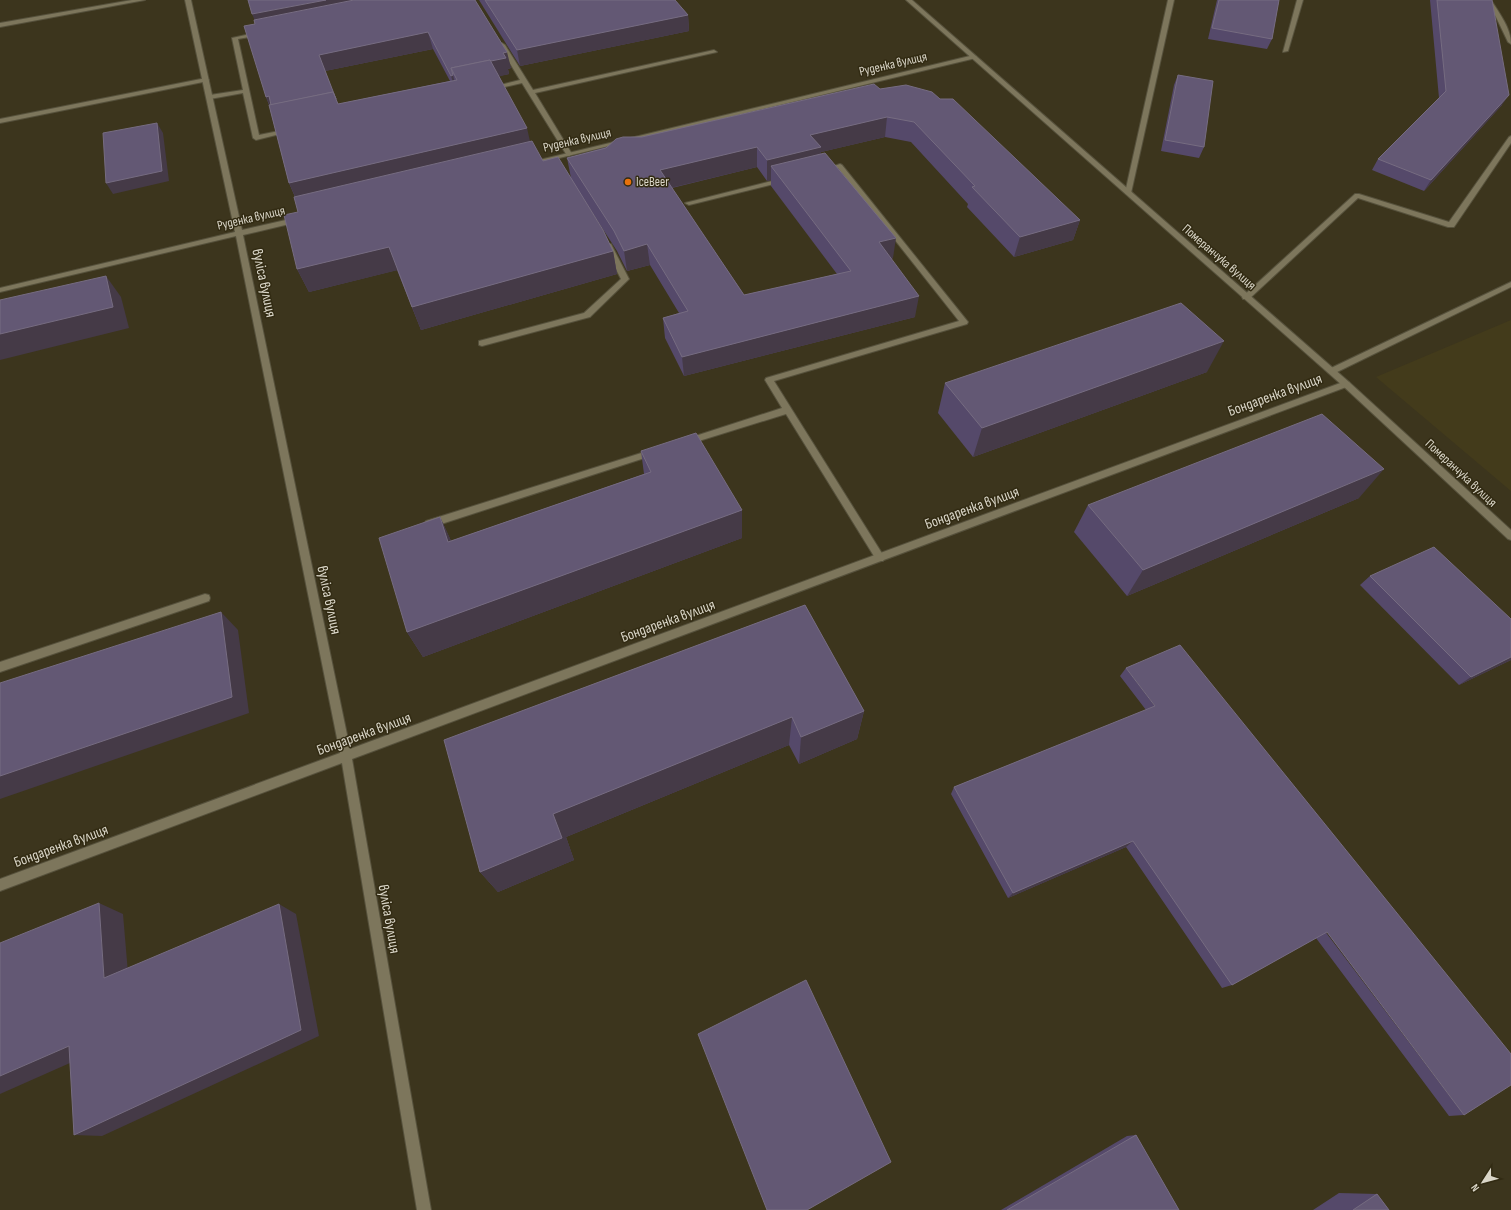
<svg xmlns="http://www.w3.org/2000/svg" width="1511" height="1210" viewBox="0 0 1511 1210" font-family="'Sofia Sans Condensed',sans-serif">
	<rect width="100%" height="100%" fill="#3c351d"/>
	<polygon fill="#433b1b" points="1511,320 1511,491 1376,377"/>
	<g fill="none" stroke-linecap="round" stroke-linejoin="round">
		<defs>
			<g id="lane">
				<polygon points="1168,0 1174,0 1131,193 1128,195 1125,193"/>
				<polygon points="1297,0 1303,0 1288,51 1283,52"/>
				<path d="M1485,0H1491C1499,13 1511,28 1511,44L1508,42L1496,17Z"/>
				<polygon points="259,32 261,33 261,35 238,39 259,135 289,129 292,131 256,140 253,138 243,93 210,99 207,97 210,95 243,90 232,38"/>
				<polygon points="502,43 505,45 533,90 714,50 717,52 535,93 572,154 569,156 566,154 522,83 492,90 489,88 520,80 499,45"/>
				<polygon points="206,78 209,80 208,81 0,123 0,119"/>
				<polygon points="1511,136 1511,143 1454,227 1448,227 1358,198 1249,299 1243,299 1242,297 1355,194 1359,194 1449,222 1509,137"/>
				<polygon points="840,164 842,165 968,322 967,324 774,381 883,555 885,558 883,561 877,561 786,414 686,445 682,442 683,440 782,408 765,380 766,378 959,321 838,168 825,172 822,170"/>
				<polygon points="784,178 786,179 786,181 689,205 685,203"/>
				<polygon points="605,244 611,244 629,279 590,317 482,346 479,345 479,341 584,313 621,279 604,246"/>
				<polygon points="1511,282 1511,287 1335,373 1332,374 1328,371 1329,369"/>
				<polygon points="654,449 657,450 658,452 657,454 429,528 426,527 424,524 426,521"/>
				<polygon points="205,594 209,595 210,598 209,601 0,672 0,662"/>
			</g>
			<g id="street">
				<polygon points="185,0 191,0 242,230 299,217 303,219 302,221 243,235 350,749 1343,382 1349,382 1350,384 1349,386 352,759 431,1210 417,1210 342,763 0,891 0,879 340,753 236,236 0,292 0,288 235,232"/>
				<polygon points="974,55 977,57 976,58 530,165 527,163"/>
			</g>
			<g id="secondary">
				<polygon points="132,0 145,0 0,27 0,23"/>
				<polygon points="906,0 912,0 1349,382 1511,530 1511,540 1508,539 1343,386"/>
			</g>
		</defs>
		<use href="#lane" stroke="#56513c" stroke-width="2"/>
		<use href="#street" stroke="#56513c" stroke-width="2"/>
		<use href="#secondary" stroke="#56513c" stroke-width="2"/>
		<use href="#lane" fill="#7d765c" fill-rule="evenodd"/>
		<use href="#street" fill="#7d765c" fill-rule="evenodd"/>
		<use href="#secondary" fill="#7d765c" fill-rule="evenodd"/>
	</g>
	<g fill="#55496a" fill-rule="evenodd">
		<path d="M475,0L511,68L508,69L509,74L499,76L530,142L543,161L571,178L567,158L642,137L880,89L1080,220L1073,240L1014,257L967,207L968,204L911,142L885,137L821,152L820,154L893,258L891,259L915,317L684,376L665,338L663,318L679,313L650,265L627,271L617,251L575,186L613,251L617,274L421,330L397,270L309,292L297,269L298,212L295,197L289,183L269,105L266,97L255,24ZM433,49L450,81L338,104L325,71ZM757,167L767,181L771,180V186L837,274L744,295L672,188Z"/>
		<polygon points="479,0 675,0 688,15 689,31 520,66"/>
		<polygon points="1217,0 1279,0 1272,39 1267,49 1208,39"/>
		<polygon points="1430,0 1492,0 1502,105 1424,191 1372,170 1378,159 1439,98"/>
		<polygon points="1178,75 1204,147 1199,158 1161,151 1174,85"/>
		<polygon points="1207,372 973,457 938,413 945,383"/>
		<polygon points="641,451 742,510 742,538 423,657 407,632 440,517 451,541 644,474"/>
		<polygon points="1359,498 1127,596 1074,532 1088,505"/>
		<polygon points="1370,576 1511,660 1459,685 1360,585"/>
		<polygon points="805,605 864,711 857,739 799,764 789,745 566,837 574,860 498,892 480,872"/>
		<polygon points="1126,668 1464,1115 1449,1116 1316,938 1232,985 1222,988 1126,847 1008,898 951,794 954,787 1146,710 1120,676"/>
		<polygon points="1136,1135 1179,1210 1001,1210 1127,1136"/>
		<polygon points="1339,1193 1377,1194 1389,1210 1313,1210"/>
	</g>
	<g fill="#453a47">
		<polygon points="326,0 412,0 259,30 252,14"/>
		<polygon points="688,15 689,31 520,66 517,50"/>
		<polygon points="428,32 433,49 325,71 273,113 266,97 269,96 319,55"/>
		<polygon points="507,52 511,68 508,69 509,74 493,78 457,80 503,53"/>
		<polygon points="453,75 457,92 456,92 451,76"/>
		<polygon points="1509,95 1502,105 1424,191 1431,180"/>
		<polygon points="887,117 885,137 821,152 820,168 771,166 771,180 767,181 767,160 810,135"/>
		<polygon points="157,123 163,133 169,181 113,194 106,183"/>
		<polygon points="527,128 534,159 303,214 289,183"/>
		<polygon points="757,147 757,167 662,190 660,170"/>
		<polygon points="1080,220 1073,240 1014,257 1020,237"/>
		<polygon points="896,238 893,258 876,263 879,242"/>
		<polygon points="647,244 650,265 627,271 624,251"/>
		<polygon points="389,247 398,270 309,292 297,269"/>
		<polygon points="613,251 617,274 421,330 412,307"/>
		<polygon points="106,276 121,297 129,328 0,360 0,334"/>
		<polygon points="919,296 915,317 684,376 682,357"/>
		<polygon points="1224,341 1207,372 973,457 982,428"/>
		<polygon points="1384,469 1359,498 1127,596 1143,570"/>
		<polygon points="742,510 742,538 423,657 407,632"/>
		<polygon points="440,517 453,545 448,542"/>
		<polygon points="221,612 238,630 249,713 0,799 0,776"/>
		<polygon points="1511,657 1511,660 1459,685 1471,677"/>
		<polygon points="864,711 857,739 799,764 801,737"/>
		<polygon points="792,717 789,745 566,837 574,860 498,892 480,872 553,814"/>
		<polygon points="1133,841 1126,847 1008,898 1013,893"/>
		<polygon points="99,903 123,914 129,985 104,978"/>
		<polygon points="279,904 296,914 319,1036 102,1136 74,1135"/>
		<polygon points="69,1046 97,1051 0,1094 0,1076"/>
	</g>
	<g fill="#635874" stroke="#766c81">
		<polygon points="248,0 326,0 252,14"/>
		<polygon points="354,0 475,0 507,52 503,53 506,58 491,61 490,60 451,68 453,75 451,76 428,32 319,55 336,99 333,92 271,105 269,96 266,97 244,26 255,24 254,20"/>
		<polygon points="485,0 675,0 688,15 517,50"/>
		<polygon points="1219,0 1279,0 1272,39 1212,28"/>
		<polygon points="1437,0 1492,0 1509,95 1431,180 1378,159 1446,91"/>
		<polygon points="490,60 527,128 289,183 269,105 333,92 338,104 457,80 451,68"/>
		<polygon points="1178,75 1213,81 1204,147 1165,140"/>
		<polygon points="874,84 880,89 906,85 932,92 940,99 953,99 1080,220 1020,237 972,187 975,186 914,122 887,117 810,135 821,147 767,160 757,147 660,170 744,295 851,271 771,166 825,153 896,238 879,242 919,296 682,357 663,318 688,311 647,244 624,251 614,231 567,158 606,148 616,139 623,137 642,137"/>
		<polygon points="157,123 162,171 106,183 103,133"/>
		<polygon points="532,141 543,161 558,157 603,230 613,251 412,307 389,247 297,269 284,215 298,212 294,197"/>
		<polygon points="106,276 113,307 0,334 0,300"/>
		<polygon points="1181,303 1224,341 982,428 945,383"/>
		<polygon points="1322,414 1384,469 1143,570 1088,505"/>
		<polygon points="696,433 742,510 407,632 379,538 440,517 448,542 651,472 641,451"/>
		<polygon points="1434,547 1511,619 1511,657 1471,677 1370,576"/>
		<polygon points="805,605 864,711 801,737 792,717 553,814 562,838 480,872 444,740"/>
		<polygon points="221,612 232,697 0,776 0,683"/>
		<polygon points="1180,645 1511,1054 1511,1085 1464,1115 1327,932 1232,985 1133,841 1013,893 954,787 1155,706 1126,668"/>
		<polygon points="99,903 104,978 279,904 301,1030 74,1135 69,1046 0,1076 0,943"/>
		<polygon points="806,980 891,1162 807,1210 767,1210 698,1034"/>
		<polygon points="1136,1135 1179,1210 1007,1210"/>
		<polygon points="1377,1194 1389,1210 1353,1210"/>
	</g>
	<circle fill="#e8710a" stroke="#322b13" stroke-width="1.5" cx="628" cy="182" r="4"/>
	<g text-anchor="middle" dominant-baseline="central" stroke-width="3" stroke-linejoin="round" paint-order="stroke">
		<g font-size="13" fill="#dad6c8" stroke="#322b13">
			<text transform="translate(893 64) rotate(-13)">Руденка вулиця</text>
			<text transform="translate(577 140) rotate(-13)">Руденка вулиця</text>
			<text transform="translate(251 218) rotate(-13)">Руденка вулиця</text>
			<text transform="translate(1219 257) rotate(41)">Померанчука вулиця</text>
			<text transform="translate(1461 473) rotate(43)">Померанчука вулиця</text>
		</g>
		<g font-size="13" fill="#dad6c8" stroke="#322b13" text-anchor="start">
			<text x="636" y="182">IceBeer</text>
		</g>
		<g font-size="15" fill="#dad6c8" stroke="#322b13">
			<text transform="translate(264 283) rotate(78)">вуліса вулиця</text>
			<text transform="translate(1275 395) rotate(-20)">Бондаренка вулиця</text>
			<text transform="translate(972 508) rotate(-20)">Бондаренка вулиця</text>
			<text transform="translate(329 600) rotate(78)">вуліса вулиця</text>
			<text transform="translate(668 621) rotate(-20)">Бондаренка вулиця</text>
			<text transform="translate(364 734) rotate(-20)">Бондаренка вулиця</text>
			<text transform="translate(61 846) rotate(-20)">Бондаренка вулиця</text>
			<text transform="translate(389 919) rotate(80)">вуліса вулиця</text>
		</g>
	</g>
	<g transform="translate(1483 1182) rotate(234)" stroke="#322b13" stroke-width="3" paint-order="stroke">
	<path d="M0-3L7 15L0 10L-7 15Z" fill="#dad6c8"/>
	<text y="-6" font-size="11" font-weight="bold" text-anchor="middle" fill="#dad6c8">N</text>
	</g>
</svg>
